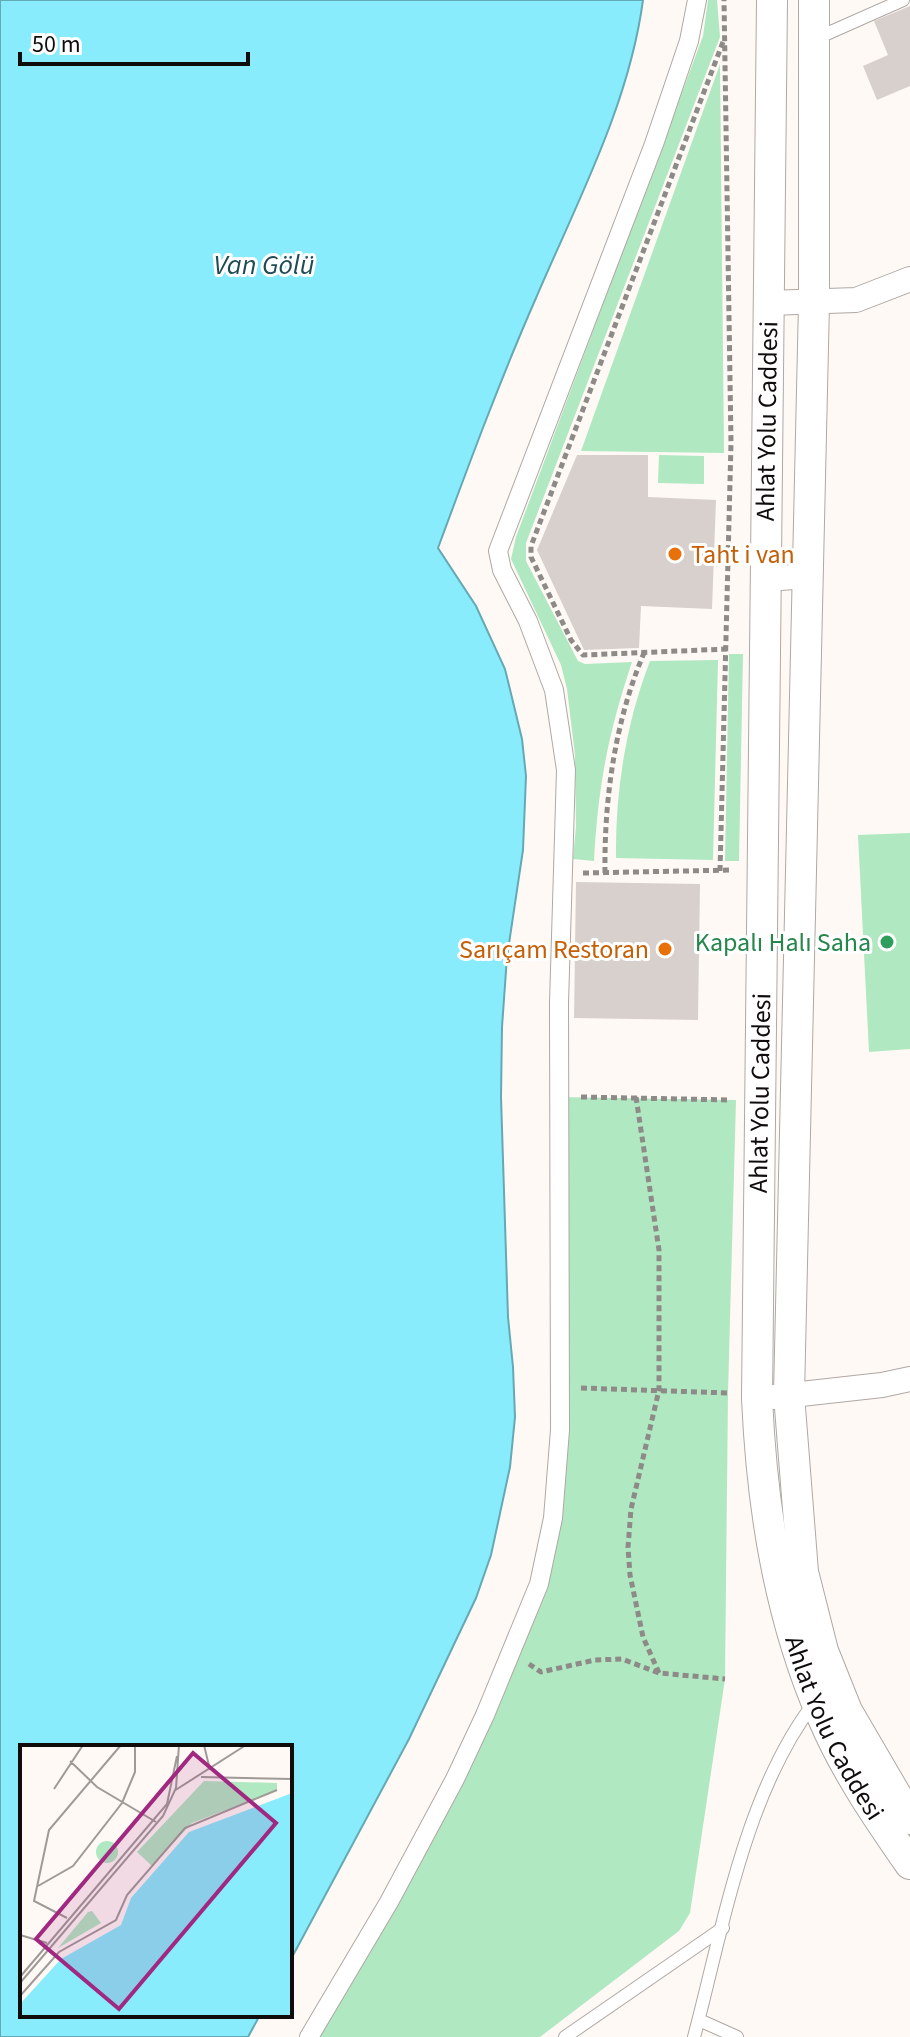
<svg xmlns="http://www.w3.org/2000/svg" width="910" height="2037" viewBox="0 0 910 2037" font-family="'Source Sans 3',sans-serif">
	<rect width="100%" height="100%" fill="#fff9f5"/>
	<g fill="#b0e8c1">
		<path d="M708,0H717L720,37L526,543V561L578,661L585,664L632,662C608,734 598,786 594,861L573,859L576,826L575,755L567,689L561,665L511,559L516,537L703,36Z"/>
		<polygon points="720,64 724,453 581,451"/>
		<polygon points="659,455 704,456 704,484 658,483"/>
		<polygon points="729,654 743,654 739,861 725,861"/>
		<path d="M718,660L713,860L616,858C615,792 626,723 650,661Z"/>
		<polygon points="910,833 910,1049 869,1052 858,835"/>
		<polygon points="559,1097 736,1100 728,1393 725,1679 690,1913 679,1931 540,2037 309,2037 485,1715 553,1518"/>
	</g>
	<path fill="#88ecfd" stroke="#64a9b4" stroke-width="2" d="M0,0H643C629,105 577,202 536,298C500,380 469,464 438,548L476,606L505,669L522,739L526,776L523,850L507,957L502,1027L501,1097L508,1317L513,1367L515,1417L510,1467L491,1555L476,1598L409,1739L290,1961V1747H22V2015H260L248,2037H0Z"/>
	<g fill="#d7d0cc">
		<polygon points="910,6 910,86 877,100 863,66 888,55 874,21"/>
		<polygon points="577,455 648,455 648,497 716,500 712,609 641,606 639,648 584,650 537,550"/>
		<polygon points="576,882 700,884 698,1020 574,1018"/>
	</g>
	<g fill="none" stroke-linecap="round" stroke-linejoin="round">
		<defs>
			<g id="service">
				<polyline points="815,39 903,0"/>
				<polyline points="699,2020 737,2037"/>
				<polyline points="565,2037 723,1928"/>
				<path d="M694,2037C723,1928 745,1793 814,1703"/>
			</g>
			<polyline id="pedestrian" points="309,2037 389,1902 455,1779 485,1715 539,1584 553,1518 560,1430 559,1003 566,770 554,690 528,621 502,570 498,551 654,144 689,41 697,0"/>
			<g id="minor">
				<polyline points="768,303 856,300 910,279"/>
				<polyline points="766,579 808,576"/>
				<polyline points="774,1397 882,1385 910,1379"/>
			</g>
			<g id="tertiary">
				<path id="s1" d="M772,0L757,1399C762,1508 779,1617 823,1718C845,1770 878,1818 910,1864"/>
				<polyline points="814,0 814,303 789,1395 803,1572 823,1651 847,1711 910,1819"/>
			</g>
		</defs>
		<use href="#service" stroke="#afa8a4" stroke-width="14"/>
		<use href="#pedestrian" stroke="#afa8a4" stroke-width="20"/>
		<use href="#minor" stroke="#afa8a4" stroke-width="26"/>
		<use href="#tertiary" stroke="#afa8a4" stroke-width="32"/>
		<g stroke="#8e8a87" stroke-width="5" stroke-dasharray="6 4" stroke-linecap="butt">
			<polyline points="723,42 531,546 531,557 571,640 583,655 727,649"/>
			<polyline points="720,871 731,443 724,0"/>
			<polyline points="583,873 733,870"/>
			<path d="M605,873C604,799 615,721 644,653"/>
			<polyline points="581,1097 731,1100"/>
			<polyline points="636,1097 659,1250 659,1390 631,1509 628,1547 630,1575 643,1637 659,1673"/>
			<polyline points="581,1388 728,1393"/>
			<polyline points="529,1664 541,1672 595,1660 622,1659 659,1673 725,1679"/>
		</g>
		<use href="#service" stroke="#fff" stroke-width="12"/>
		<use href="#pedestrian" stroke="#fff" stroke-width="18"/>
		<use href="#minor" stroke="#fff" stroke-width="24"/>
		<use href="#tertiary" stroke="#fff" stroke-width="30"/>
	</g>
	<g fill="#e8710a" stroke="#fff" stroke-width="3">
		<circle cx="675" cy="554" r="8"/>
		<circle cx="665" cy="949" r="8"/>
	</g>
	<circle fill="#2e9e5b" stroke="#fff" stroke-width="3" cx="887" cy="942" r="8"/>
	<g text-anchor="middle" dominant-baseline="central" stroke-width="6" stroke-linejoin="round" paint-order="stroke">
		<g font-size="26" fill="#0f0c0b" stroke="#fff">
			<text transform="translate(767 421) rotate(-89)">Ahlat Yolu Caddesi</text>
			<text transform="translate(760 1093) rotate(-89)">Ahlat Yolu Caddesi</text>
			<text stroke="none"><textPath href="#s1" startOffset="1740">Ahlat Yolu Caddesi</textPath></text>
		</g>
		<g font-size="26" fill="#c56008" stroke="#fff" text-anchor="start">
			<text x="691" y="554">Taht i van</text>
			<text x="649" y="949" text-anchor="end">Sarıçam Restoran</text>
		</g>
		<g font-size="26" fill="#27864d" stroke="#fff" text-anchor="end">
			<text x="871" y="942">Kapalı Halı Saha</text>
		</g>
		<g font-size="28" font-style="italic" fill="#1f4c54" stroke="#fff">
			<text x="264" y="265">Van Gölü</text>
		</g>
	</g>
	<g transform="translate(20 1745)">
		<rect width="272" height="272" fill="#fff9f5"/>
		<path d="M184,36L257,38V45L172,78L132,121L117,107ZM76 107a11 11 0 1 1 22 0a11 11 0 1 1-22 0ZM72,166L81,178L38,203L68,167Z" fill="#b0e8c1"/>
		<path d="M272,48V272H0V259L41,214L101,180L111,153L169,87Z" fill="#88ecfd"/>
		<path fill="none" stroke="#9f9a97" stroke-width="2" d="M184,0L190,25M50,16L77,42L136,77M181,32L272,34M34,44L63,0M154,46L226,0M18,141L53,121L102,58L115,27V0M47,173L14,156L29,85L101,0M0,190L27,198M0,232L147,59L157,11M0,238L143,71L156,43L159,0M0,251L39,207L96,175L107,150L165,83L257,45"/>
		<path fill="#a12880" fill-opacity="0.15" stroke="#a12880" stroke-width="4" d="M173,8L256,78L99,264L16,194Z"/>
		<rect width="272" height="272" fill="none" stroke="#0f0c0b" stroke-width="4"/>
	</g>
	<path d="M20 52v12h228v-12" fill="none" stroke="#0f0c0b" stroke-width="4"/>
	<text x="32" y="52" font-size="24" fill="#0f0c0b" stroke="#ffffff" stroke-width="6" paint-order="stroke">50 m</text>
</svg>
